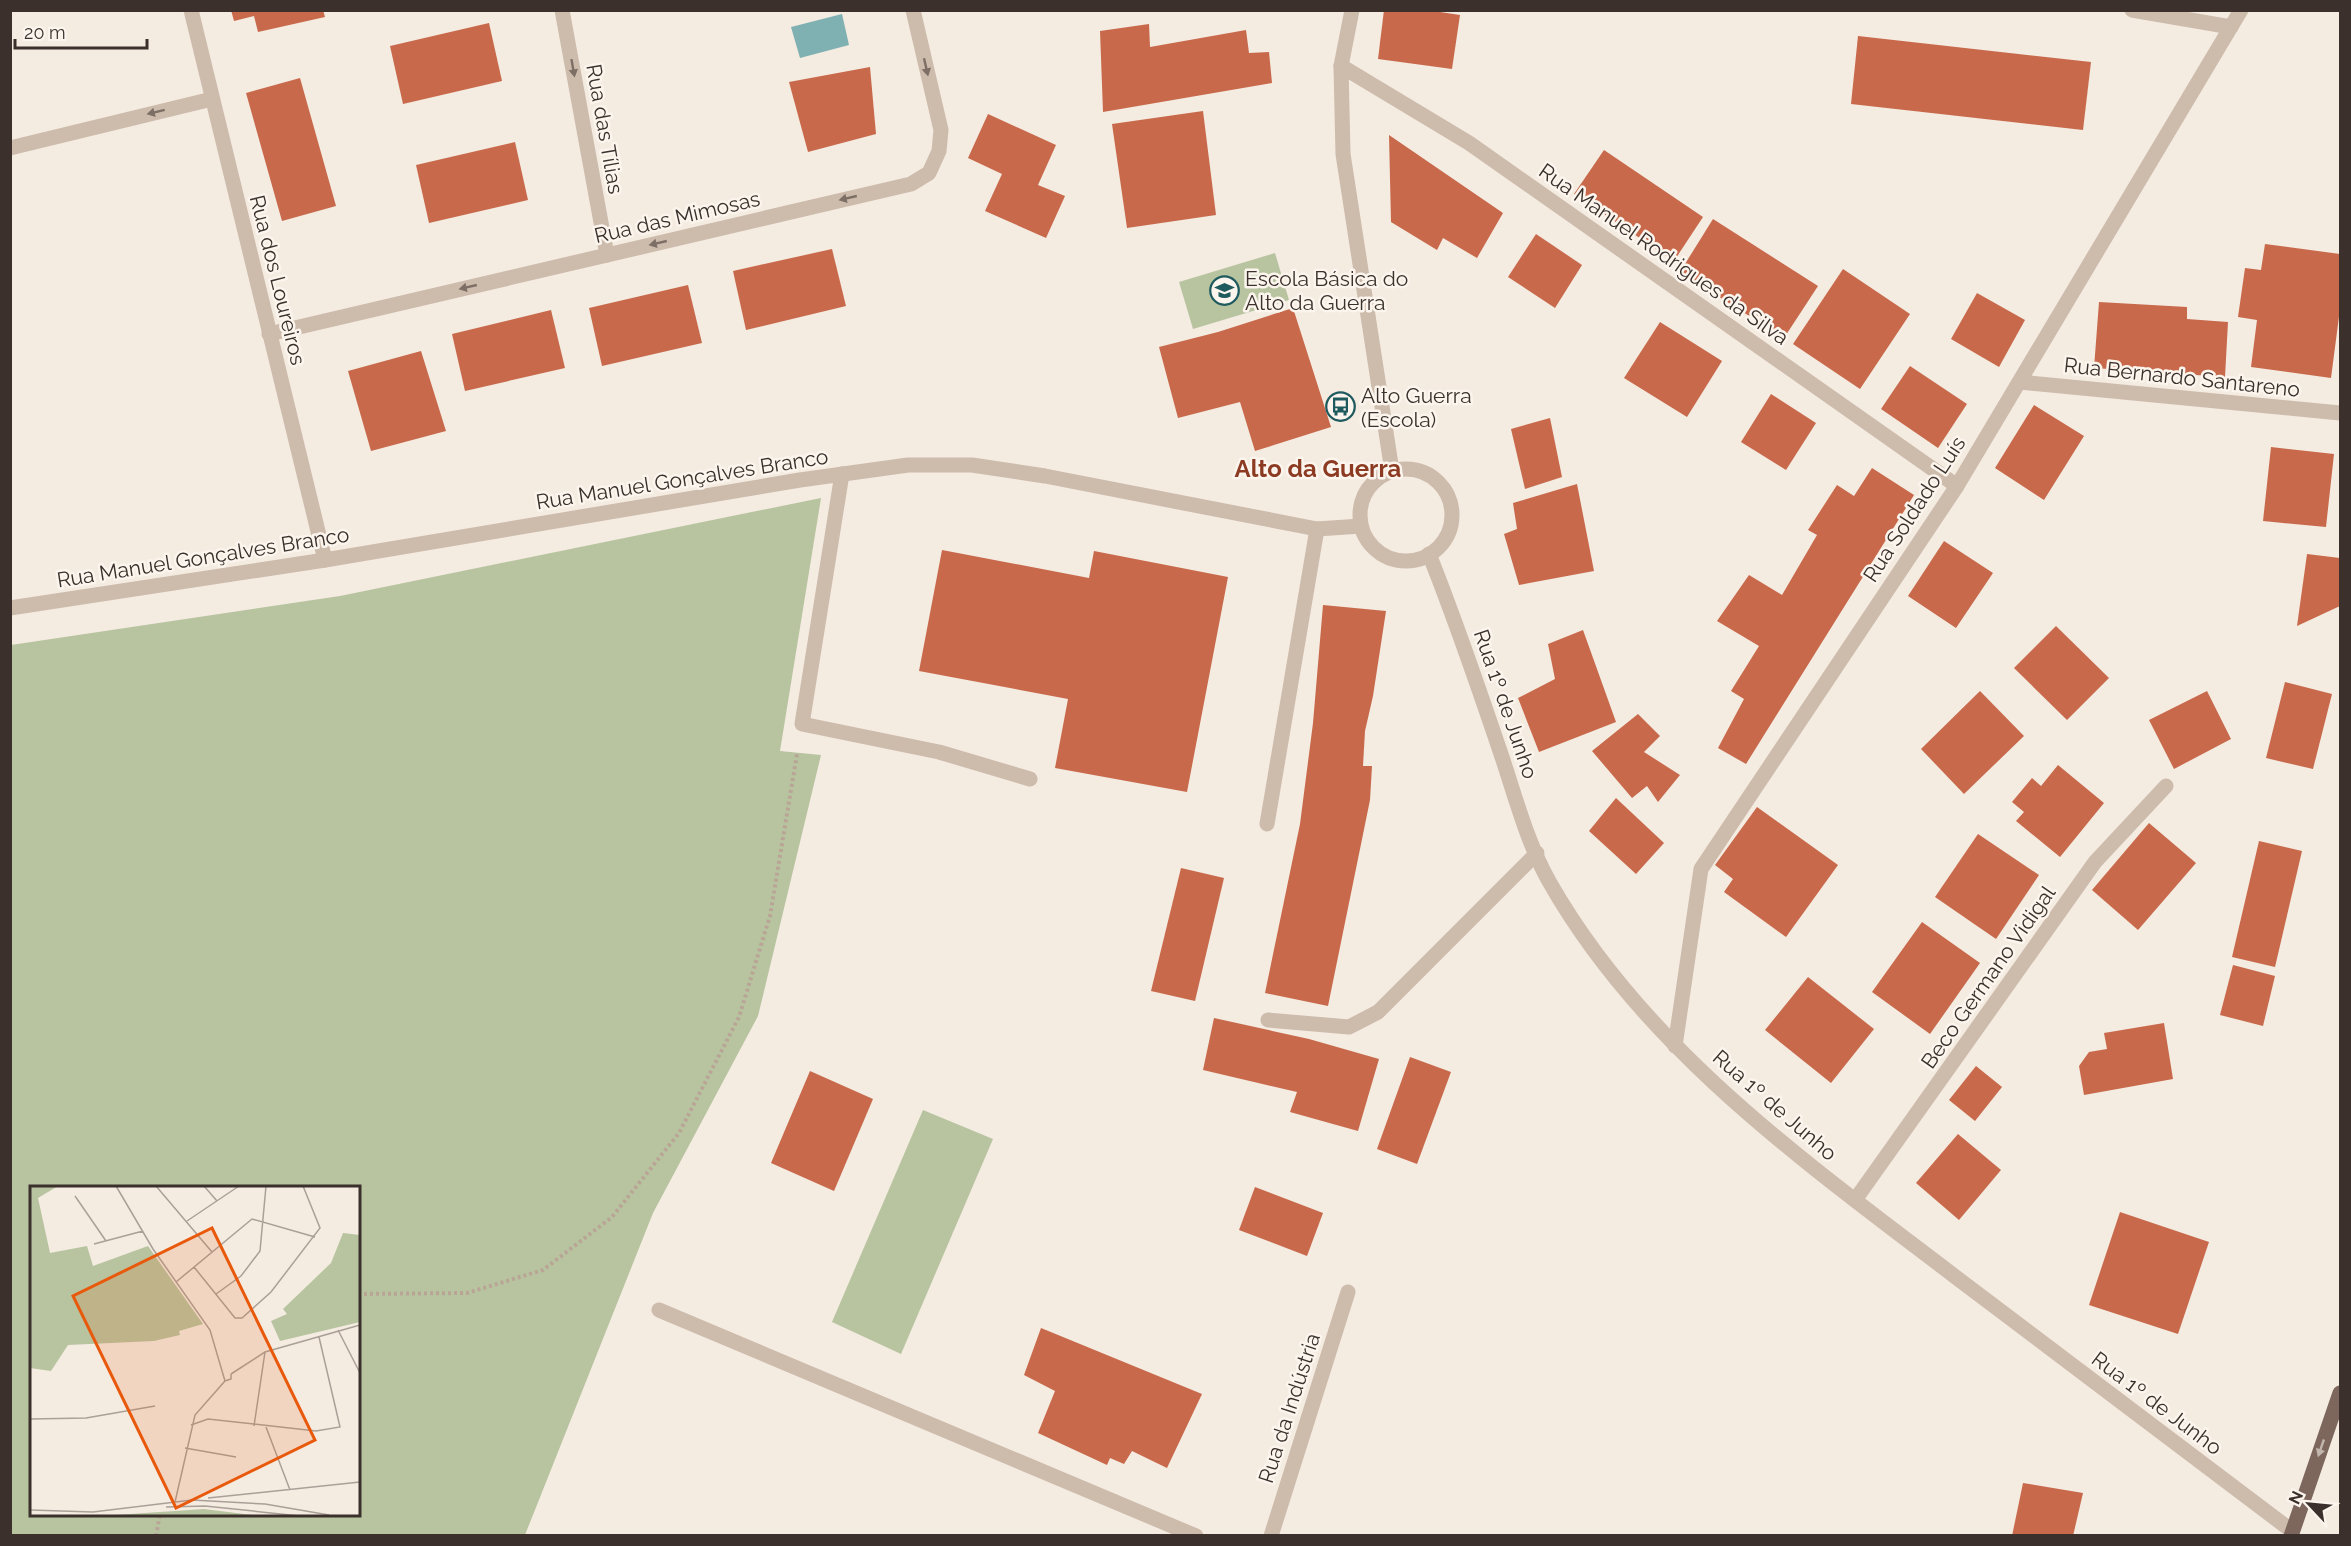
<svg xmlns="http://www.w3.org/2000/svg" width="2351" height="1546" viewBox="0 0 2351 1546" font-family="Raleway,sans-serif">
	<rect width="100%" height="100%" fill="#f4ebe1"/>
	<g fill="#b8c4a0" fill-rule="evenodd">
		<polygon points="1275,253 1289,300 1193,329 1179,282"/>
		<path d="M821,498L780,751L821,755L758,1016L653,1213L525,1535H11V645L340,596ZM32,1188H358V1514H32Z"/>
		<polygon points="923,1110 993,1139 901,1354 832,1322"/>
	</g>
	<polygon fill="#7fb0b2" points="842,14 849,45 800,58 791,27"/>
	<g fill="#c8694b">
		<polygon points="231,10 323,10 325,17 258,32 254,16 234,21"/>
		<polygon points="1384,10 1427,10 1460,15 1452,69 1378,59"/>
		<polygon points="489,23 502,81 403,104 390,46"/>
		<polygon points="1149,24 1150,47 1246,30 1249,53 1269,52 1272,83 1103,112 1100,31"/>
		<polygon points="1858,36 2091,62 2083,130 1851,104"/>
		<polygon points="870,67 876,134 808,152 789,82"/>
		<polygon points="300,78 336,206 282,221 246,93"/>
		<polygon points="1203,111 1216,215 1127,228 1112,124"/>
		<polygon points="988,114 1056,145 1038,185 1065,196 1046,238 985,211 1002,174 968,158"/>
		<polygon points="1389,135 1503,213 1477,258 1443,238 1437,250 1391,222"/>
		<polygon points="515,142 528,200 429,223 416,165"/>
		<polygon points="1604,150 1703,217 1674,261 1574,194"/>
		<polygon points="1713,219 1818,286 1784,338 1680,272"/>
		<polygon points="1536,234 1582,265 1555,308 1508,277"/>
		<polygon points="2265,244 2340,254 2340,309 2331,378 2251,367 2257,320 2238,317 2245,268 2261,270"/>
		<polygon points="832,249 846,306 746,330 733,271"/>
		<polygon points="1843,269 1910,314 1860,389 1793,344"/>
		<polygon points="688,285 702,343 602,366 589,308"/>
		<polygon points="1977,293 2025,320 1999,367 1951,339"/>
		<polygon points="2099,302 2187,307 2187,319 2228,322 2225,377 2094,368"/>
		<polygon points="1293,308 1331,427 1255,451 1240,402 1178,418 1159,347 1218,332"/>
		<polygon points="551,310 565,368 465,391 452,334"/>
		<polygon points="1660,322 1722,361 1687,417 1624,378"/>
		<polygon points="421,351 446,431 371,451 348,371"/>
		<polygon points="1910,366 1967,404 1938,448 1881,409"/>
		<polygon points="1771,394 1816,423 1786,470 1741,442"/>
		<polygon points="2034,405 2084,436 2044,500 1995,468"/>
		<polygon points="1550,418 1562,477 1525,489 1511,429"/>
		<polygon points="2271,447 2334,454 2326,527 2263,521"/>
		<polygon points="1872,468 1914,495 1746,764 1718,748 1744,699 1731,691 1759,646 1717,621 1749,575 1782,595 1817,535 1808,530 1837,485 1854,496"/>
		<polygon points="1577,484 1594,571 1519,585 1504,534 1517,529 1513,503"/>
		<polygon points="1944,541 1993,573 1956,628 1908,596"/>
		<polygon points="942,550 1089,578 1094,551 1228,577 1187,792 1055,768 1068,699 919,671"/>
		<polygon points="2307,554 2340,558 2340,606 2297,626"/>
		<polygon points="1323,605 1386,611 1373,696 1365,731 1363,766 1372,766 1370,800 1328,1006 1265,993 1300,824 1313,723"/>
		<polygon points="2056,626 2109,678 2067,720 2014,668"/>
		<polygon points="1583,630 1616,722 1539,752 1518,698 1555,679 1548,644"/>
		<polygon points="2285,682 2332,694 2313,769 2266,758"/>
		<polygon points="1980,691 2024,736 1964,794 1921,749"/>
		<polygon points="2207,691 2231,739 2174,769 2149,720"/>
		<polygon points="1638,714 1660,736 1644,752 1680,775 1658,802 1647,786 1632,798 1592,751"/>
		<polygon points="2058,765 2104,803 2060,857 2016,821 2024,812 2012,802 2032,778 2041,786"/>
		<polygon points="1616,798 1664,843 1636,874 1589,831"/>
		<polygon points="1757,807 1838,865 1786,937 1724,892 1733,879 1715,865"/>
		<polygon points="2149,823 2196,863 2138,930 2092,890"/>
		<polygon points="1978,834 2039,875 1996,939 1935,897"/>
		<polygon points="2259,841 2302,851 2275,967 2232,957"/>
		<polygon points="1181,868 1224,878 1195,1001 1151,991"/>
		<polygon points="1922,922 1980,963 1930,1034 1872,992"/>
		<polygon points="2233,965 2275,976 2263,1026 2220,1015"/>
		<polygon points="1808,977 1874,1029 1831,1083 1765,1030"/>
		<polygon points="1214,1018 1309,1039 1379,1059 1358,1131 1290,1112 1297,1092 1203,1070"/>
		<polygon points="2164,1023 2173,1079 2084,1095 2079,1066 2089,1052 2107,1049 2104,1033"/>
		<polygon points="1410,1057 1451,1072 1417,1164 1377,1149"/>
		<polygon points="1976,1066 2002,1087 1975,1121 1949,1100"/>
		<polygon points="810,1071 873,1099 834,1191 771,1163"/>
		<polygon points="1958,1134 2001,1170 1959,1220 1916,1183"/>
		<polygon points="1255,1187 1323,1213 1307,1256 1239,1230"/>
		<polygon points="2120,1212 2209,1242 2178,1334 2089,1305"/>
		<polygon points="1041,1328 1202,1394 1167,1468 1132,1451 1124,1464 1110,1458 1107,1465 1038,1433 1055,1391 1024,1375"/>
		<polygon points="2023,1483 2083,1493 2073,1536 2012,1536"/>
	</g>
	<g fill="none" stroke-linecap="round" stroke-linejoin="round">
		<g stroke="#b9a596" stroke-width="4" stroke-dasharray="3 3" stroke-linecap="butt">
			<polyline points="358,1294 467,1293 543,1270 612,1217 679,1133 739,1017 770,916 797,754"/>
			<polyline points="156,1536 160,1514"/>
		</g>
		<g stroke="#cdbbac" stroke-width="15">
			<polyline points="2132,10 2231,27"/>
			<polyline points="842,474 802,724 939,752 1030,779"/>
			<polyline points="1267,824 1317,529"/>
			<polyline points="1268,1020 1349,1027 1378,1012 1537,853"/>
			<polyline points="659,1310 1196,1536"/>
		</g>
		<g stroke="#cdbbac" stroke-width="15">
			<polyline points="191,10 325,560"/>
			<polyline points="562,10 607,255"/>
			<polyline points="1352,10 1341,66 1343,154 1392,471"/>
			<polyline points="1341,66 1469,143 1957,486"/>
			<polyline points="10,148 212,99"/>
			<polyline points="269,334 911,184 929,173 939,151 941,130 913,10"/>
			<polyline points="2020,382 2340,413"/>
			<circle cx="1406" cy="515" r="46"/>
			<path d="M1429,554C1456,621 1479,689 1502,757C1516,799 1528,845 1550,883C1644,1048 1805,1162 1953,1275C2066,1360 2179,1446 2292,1531"/>
			<polyline points="10,608 325,560 800,480 908,465 972,465 1045,476 1317,529 1361,526"/>
			<polyline points="1675,1046 1701,869 1957,486 2241,10"/>
			<polyline points="1855,1200 2095,862 2166,786"/>
			<polyline points="1271,1536 1348,1292"/>
		</g>
		<polyline stroke="#7d675c" stroke-width="15" points="2291,1536 2340,1393"/>
	</g>
	<defs><path id="oneway-solid" d="M-6-.8H1V-3.2L6.5 0L1 3.2V.8H-6Z" transform="scale(1.5)"/></defs>
	<g fill="#7d6f65">
		<use href="#oneway-solid" transform="translate(926 67) rotate(77)"/>
		<use href="#oneway-solid" transform="translate(573 68) rotate(80)"/>
		<use href="#oneway-solid" transform="translate(156 112) rotate(166)"/>
		<use href="#oneway-solid" transform="translate(848 198) rotate(167)"/>
		<use href="#oneway-solid" transform="translate(658 243) rotate(167)"/>
		<use href="#oneway-solid" transform="translate(468 287) rotate(167)"/>
	</g>
	<use fill="#c2b5ac" href="#oneway-solid" transform="translate(2321 1448) rotate(109)"/>
	<defs>
		<symbol id="school-ring" viewBox="-11 -11 22 22"><circle r="9.5" fill="#fbf5ee" stroke="#1f5a5e" stroke-width="1.5"/><path d="M0-5L7-2L0 1L-7-2ZM-4 1L0 2.5L4 1V4Q0 6-4 4Z" fill="#1f5a5e"/></symbol>
		<symbol id="bus-ring" viewBox="-11 -11 22 22"><circle r="9.5" fill="#fbf5ee" stroke="#1f5a5e" stroke-width="1.5"/><path d="M-5-6H5V4H4V6H2V4H-2V6H-4V4H-5ZM-3.5-4V0h7V-4ZM-3.5 1.2v1.5H-2V1.2ZM2 1.2v1.5H3.5V1.2Z" fill="#1f5a5e"/></symbol>
	</defs>
	<g fill-rule="evenodd">
		<use href="#school-ring" x="1208" y="274" width="33" height="33"/>
		<use href="#bus-ring" x="1324" y="390" width="33" height="33"/>
	</g>
	<g text-anchor="middle" dominant-baseline="central" stroke-width="5" stroke-linejoin="round" paint-order="stroke">
		<g font-size="21" fill="#3b302b" stroke="#fbf5ee">
			<text transform="translate(605 129) rotate(80)">Rua das Tílias</text>
			<text transform="translate(677 217) rotate(-13)">Rua das Mimosas</text>
			<text transform="translate(1664 254) rotate(35)">Rua Manuel Rodrigues da Silva</text>
			<text transform="translate(278 280) rotate(76)">Rua dos Loureiros</text>
			<text transform="translate(2182 377) rotate(6)">Rua Bernardo Santareno</text>
			<text transform="translate(682 479) rotate(-9)">Rua Manuel Gonçalves Branco</text>
			<text transform="translate(1914 509) rotate(-57)">Rua Soldado Luís</text>
			<text transform="translate(203 557) rotate(-9)">Rua Manuel Gonçalves Branco</text>
			<text transform="translate(1506 704) rotate(71)">Rua 1º de Junho</text>
			<text transform="translate(1988 977) rotate(-55)">Beco Germano Vidigal</text>
			<text transform="translate(1775 1105) rotate(41)">Rua 1º de Junho</text>
			<text transform="translate(2157 1403) rotate(37)">Rua 1º de Junho</text>
			<text transform="translate(1289 1408) rotate(-72)">Rua da Indústria</text>
		</g>
		<g font-size="21" fill="#3b302b" stroke="#fbf5ee" text-anchor="start">
			<text x="1245" y="278">Escola Básica do<tspan x="1245" dy="24">Alto da Guerra</tspan></text>
			<text x="1361" y="395">Alto Guerra<tspan x="1361" dy="24">(Escola)</tspan></text>
		</g>
		<g font-size="24" font-weight="bold" fill="#8c3b22" stroke="#fbf5ee">
			<text x="1318" y="468">Alto da Guerra</text>
		</g>
	</g>
	<g transform="translate(30 1186)">
		<rect width="330" height="330" fill="#f4ebe1"/>
		<path d="M0,0H28L8,12L20,67L57,60L63,80L118,60L173,138L149,145L150,149L124,155L38,159L21,185L0,182ZM313,47L330,49V136L250,155L241,135L257,128L253,123L301,77ZM174,323L230,330H71Z" fill="#b8c4a0"/>
		<path fill="none" stroke="#aaa098" stroke-width="1.5" d="M86,0L123,63L180,144L195,195M126,0L182,66M174,0L187,15M45,10L76,55M157,35L209,0M64,58L113,45M164,81L205,132H212L241,106L290,42L273,0M146,96L222,33L285,51M186,108L211,90L230,65L236,0M308,144L330,187M201,188L235,166L330,139M0,233L56,232L125,220M161,239L178,233L286,245L310,241L289,151M224,240L235,166M236,241L260,304M155,262L206,271M178,312L330,296M145,316L165,229L195,195L201,193V188M136,321L175,320L270,330M0,324L63,326L162,314L235,318L299,329"/>
		<path fill="#e8590c" fill-opacity="0.15" stroke="#e8590c" stroke-width="3" d="M182,42L285,254L146,322L43,110Z"/>
		<rect width="330" height="330" fill="none" stroke="#3b302b" stroke-width="3"/>
	</g>
	<rect width="2351" height="1546" fill="none" stroke="#3b302b" stroke-width="24"/>
	<g transform="translate(2309 1504) rotate(296)" stroke="#fbf5ee" stroke-width="4.5" paint-order="stroke">
	<path d="M0-4.5L10 22L0 15L-10 22Z" fill="#3b302b"/>
	<text y="-9" font-size="16" font-weight="bold" text-anchor="middle" fill="#3b302b">N</text>
	</g>
	<path d="M15 39v9h132v-9" fill="none" stroke="#3b302b" stroke-width="3"/>
	<text x="24" y="39" font-size="18" fill="#3b302b" stroke="#fbf5ee" stroke-width="4.5" paint-order="stroke">20 m</text>
</svg>
